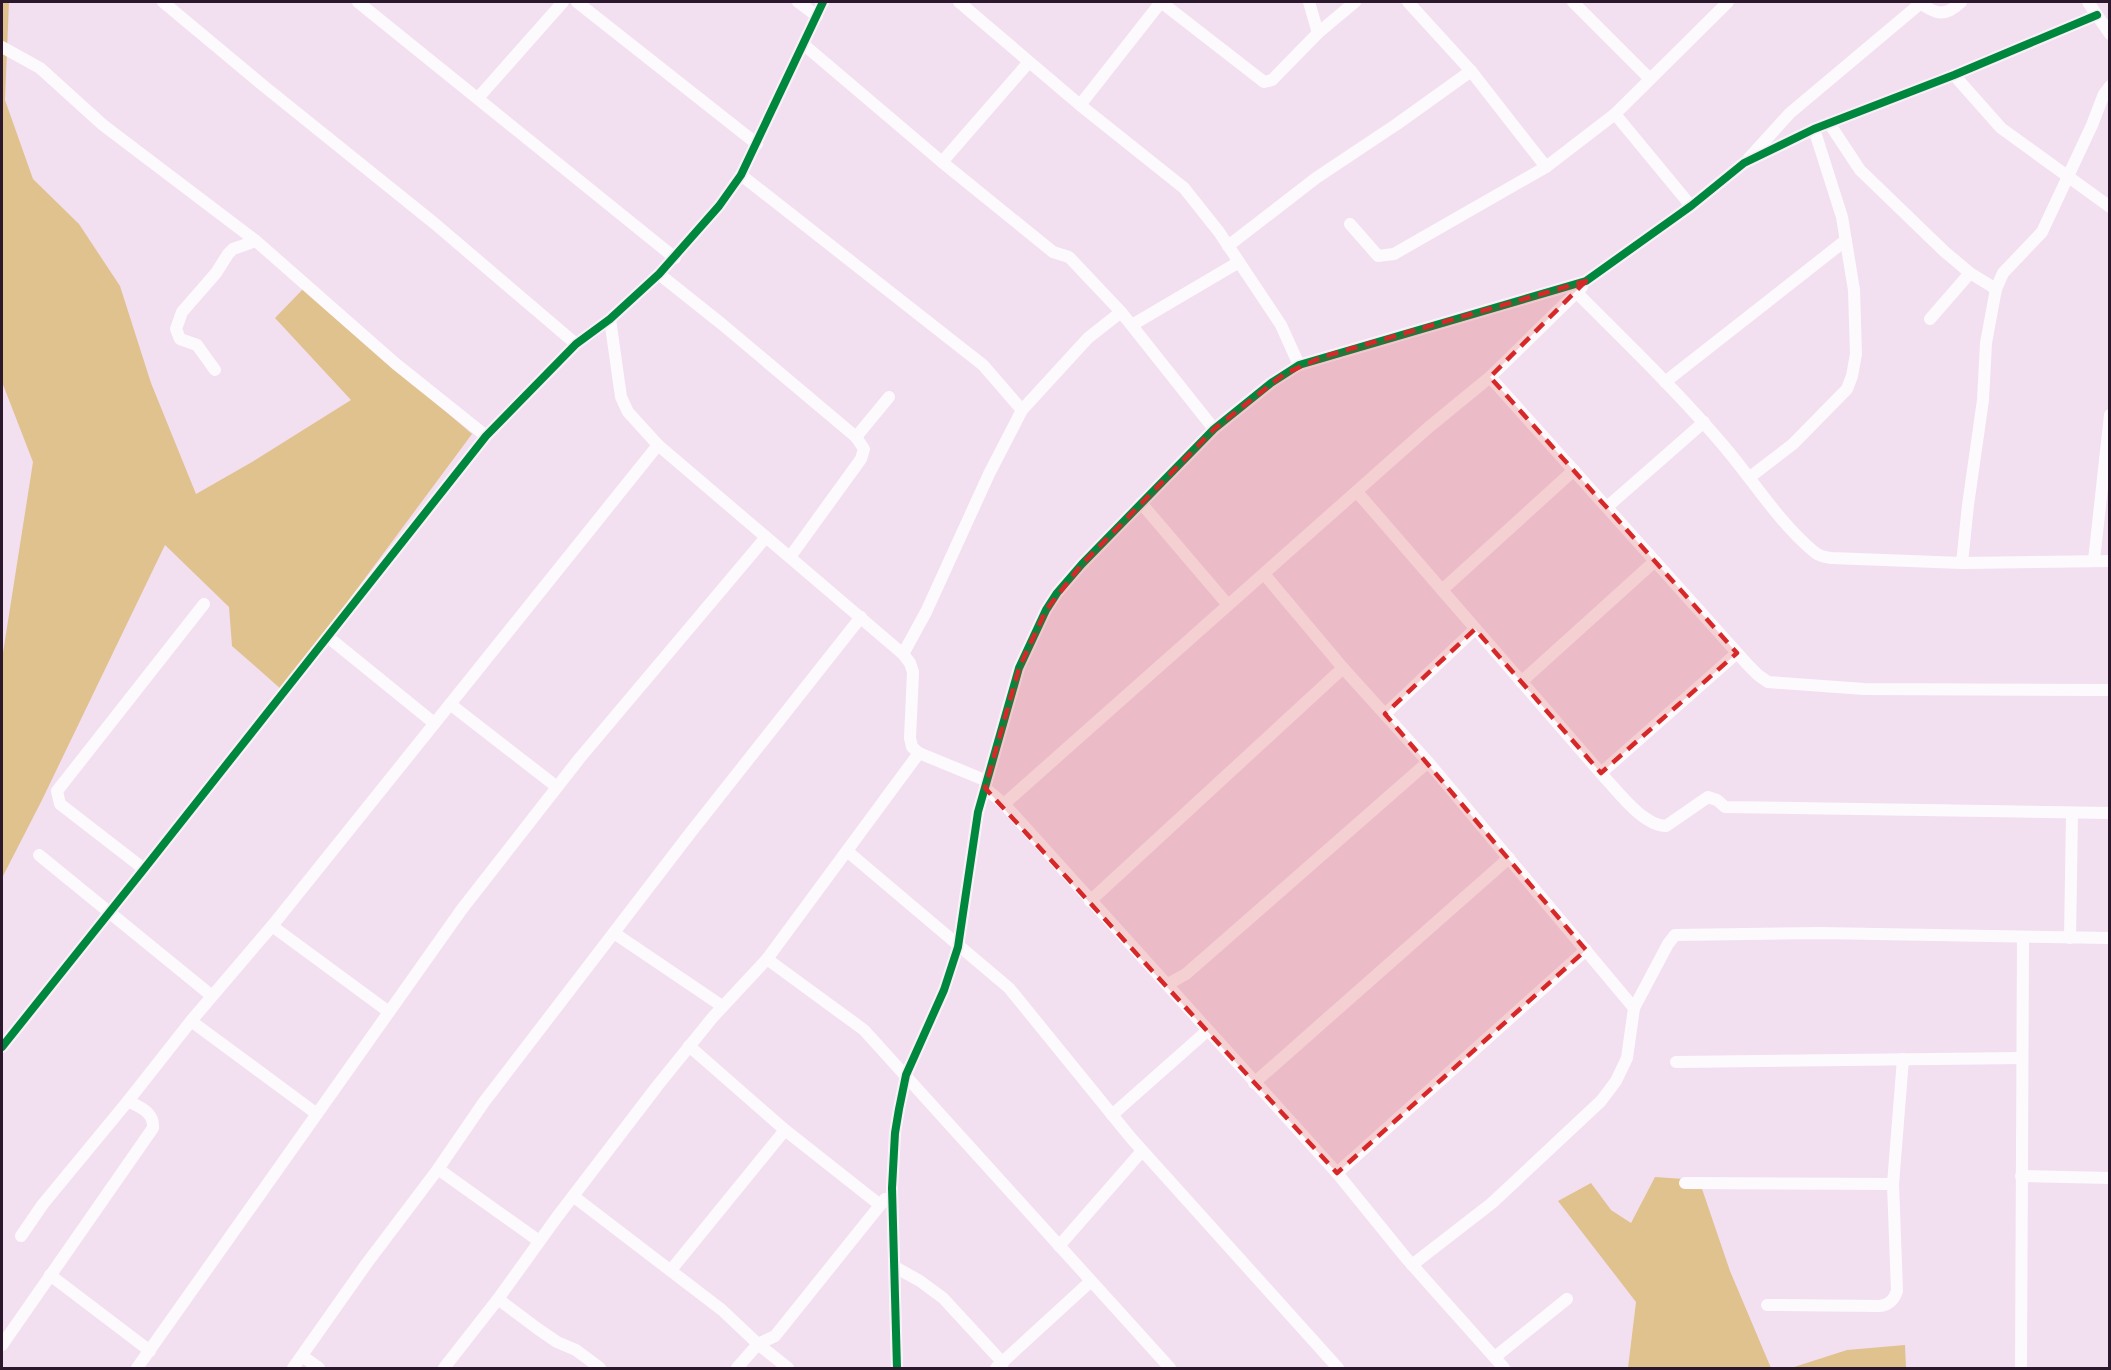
<svg xmlns="http://www.w3.org/2000/svg" width="2111" height="1370" viewBox="0 0 2111 1370" font-family="'Source Sans 3',sans-serif">
	<rect width="100%" height="100%" fill="#f2e0f1"/>
	<g fill="#e0c28e">
		<polygon points="2,2 9,2 5,100 33,179 79,224 120,286 151,383 196,494 252,462 351,400 275,318 303,289 472,434 282,690 232,646 229,607 165,545 42,800 2,878 2,659 33,462 2,382"/>
		<polygon points="1655,1177 1699,1180 1730,1271 1771,1368 1628,1368 1636,1302 1558,1201 1591,1183 1611,1210 1631,1223"/>
		<polygon points="1905,1345 1906,1368 1791,1368 1847,1350"/>
	</g>
	<g fill="none" stroke-linecap="round" stroke-linejoin="round">
		<g stroke="#fdfafd" stroke-width="12">
			<polyline points="163,2 265,87 434,223 576,344"/>
			<polyline points="358,2 675,258"/>
			<polyline points="577,2 757,144"/>
			<polyline points="798,2 817,16"/>
			<polyline points="959,2 1080,105 1184,188 1219,232 1281,325 1299,365"/>
			<polyline points="1161,2 1264,82 1272,80 1318,33 1355,2"/>
			<polyline points="1309,2 1318,33"/>
			<polyline points="1408,2 1471,71 1546,167"/>
			<polyline points="1573,2 1650,79"/>
			<path d="M1919,2C1936,15 1945,17 1961,2"/>
			<polyline points="2088,2 2110,34"/>
			<polyline points="803,44 942,162 1053,252 1069,257 1121,312 1214,429"/>
			<polyline points="2,47 40,68 103,125 256,241 396,364 486,436"/>
			<polyline points="1954,75 2001,128 2110,207"/>
			<polyline points="478,98 563,2"/>
			<polyline points="1080,105 1161,2"/>
			<polyline points="1615,114 1691,206"/>
			<polyline points="1829,123 1860,170 1945,252 1970,273 1996,289"/>
			<polyline points="1749,158 1790,113 1921,3"/>
			<polyline points="942,162 1029,62"/>
			<polyline points="741,175 983,365 1022,410"/>
			<polyline points="1350,224 1378,256 1394,254 1546,167 1615,114 1728,2"/>
			<polyline points="1228,246 1316,178 1397,124 1471,71"/>
			<polyline points="659,274 723,325 856,437 864,449 861,459 790,557"/>
			<path d="M1577,293C1627,343 1678,392 1723,445C1753,480 1777,520 1812,550C1818,556 1824,557 1832,558L1962,563L1968,505L1983,400L1986,343L1996,289L2003,273L2042,232L2092,125L2104,94L2110,86"/>
			<polyline points="610,319 621,397 628,412 658,445 903,654 910,663 913,672 910,738 912,747 919,753 987,781"/>
			<polyline points="1930,319 1970,273"/>
			<polyline points="1132,325 1239,262"/>
			<polyline points="215,370 197,345 180,339 176,329 182,312 216,273 228,254 233,249 256,241"/>
			<polyline points="1490,377 1748,665 1758,675 1768,682 1864,689 2110,690"/>
			<polyline points="1665,382 1846,240"/>
			<polyline points="856,437 889,397"/>
			<polyline points="1750,477 1793,444 1847,389 1852,376 1856,354 1854,290 1842,217 1814,129"/>
			<path d="M1357,492L1606,779C1620,794 1644,826 1666,826L1708,797L1717,800L1725,807L2110,813"/>
			<polyline points="1141,503 1228,605"/>
			<polyline points="1607,507 1704,422"/>
			<polyline points="2094,560 2110,415"/>
			<polyline points="1962,563 2110,561"/>
			<polyline points="1264,574 1343,668 1428,762 1634,1008"/>
			<polyline points="1442,590 1574,470"/>
			<polyline points="328,637 434,723"/>
			<polyline points="903,654 926,612 989,474 1022,410 1088,338 1121,312"/>
			<polyline points="1521,682 1655,561"/>
			<polyline points="450,704 557,787"/>
			<polyline points="1385,714 1475,629"/>
			<polyline points="1601,773 1737,653"/>
			<polyline points="985,788 1004,804 1337,1173 1406,1258 1504,1368"/>
			<polyline points="1004,804 1429,427 1490,377 1582,287"/>
			<polyline points="847,851 1009,988 1131,1138 1338,1368"/>
			<polyline points="39,855 212,996"/>
			<polyline points="144,869 60,804 57,791 204,604"/>
			<polyline points="1090,901 1343,668"/>
			<polyline points="272,926 389,1012"/>
			<polyline points="614,933 722,1006"/>
			<polyline points="2070,938 2072,813"/>
			<polyline points="767,959 864,1030 1170,1368"/>
			<polyline points="1168,984 1186,974 1428,762"/>
			<polyline points="191,1021 317,1114"/>
			<polyline points="689,1046 785,1130 880,1205"/>
			<polyline points="2,1047 144,869 486,436 576,344 610,319 659,274 719,206 741,175 823,2"/>
			<polyline points="1676,1062 2022,1058"/>
			<polyline points="1254,1083 1509,858"/>
			<polyline points="1112,1115 1207,1031"/>
			<polyline points="438,1169 539,1241"/>
			<polyline points="1337,1173 1586,950"/>
			<polyline points="2021,1176 2110,1178"/>
			<polyline points="1685,1183 1893,1184"/>
			<polyline points="573,1196 722,1310 758,1344 788,1368"/>
			<polyline points="21,1236 43,1204 128,1101 191,1021 272,926 658,445"/>
			<polyline points="1059,1246 1142,1151"/>
			<polyline points="1412,1265 1492,1203 1601,1101 1616,1081 1627,1058 1634,1008 1668,944 1675,935 1820,933 2110,938"/>
			<polyline points="895,1267 920,1281 943,1298 1003,1363"/>
			<polyline points="671,1270 785,1130"/>
			<polyline points="50,1275 150,1351"/>
			<polyline points="498,1299 538,1329 557,1342 576,1350 600,1368"/>
			<path d="M1767,1305L1879,1306C1889,1305 1894,1300 1897,1291L1893,1184L1903,1059"/>
			<path d="M2,1345L153,1128C154,1112 141,1108 128,1101"/>
			<polyline points="302,1356 319,1368"/>
			<polyline points="1495,1357 1567,1299"/>
			<polyline points="137,1368 462,909 579,759 766,537"/>
			<polyline points="293,1368 367,1263 438,1169 484,1102 691,832 861,617"/>
			<polyline points="444,1368 498,1299 557,1217 658,1085 713,1017 767,959 919,753"/>
			<polyline points="737,1368 758,1344 775,1336 885,1199"/>
			<polyline points="897,1368 892,1188 895,1133 899,1109 906,1075 944,990 958,947 978,812 1019,668 1046,610 1057,593 1082,564 1214,429 1271,383 1299,365 1586,281 1691,206 1744,163 1814,129 1954,75 2097,15"/>
			<polyline points="996,1368 1091,1281"/>
			<polyline points="2021,1368 2023,937"/>
		</g>
		<defs>
			<g id="cycleway">
				<polyline points="2,1047 144,869 486,436 576,344 610,319 659,274 719,206 741,175 823,2"/>
				<polyline points="897,1368 892,1188 895,1133 899,1109 906,1075 944,990 958,947 978,812 1019,668 1046,610 1057,593 1082,564 1214,429 1271,383 1299,365 1586,281 1691,206 1744,163 1814,129 1954,75 2097,15"/>
			</g>
		</defs>
		<use href="#cycleway" stroke="#f9edf8" stroke-width="11"/>
		<use href="#cycleway" stroke="#00873e" stroke-width="8"/>
	</g>
	<path fill="#d62828" fill-opacity="0.2" stroke="#d62828" stroke-width="4.5" stroke-dasharray="12 8" stroke-linejoin="round" d="M1586,281L1490,377L1737,653L1601,773L1475,629L1385,714L1586,950L1337,1173L985,788L1019,668L1046,610L1082,564L1214,429L1284,374L1322,357Z"/>
	<rect width="2111" height="1370" fill="none" stroke="#2c182c" stroke-width="6"/>
</svg>
